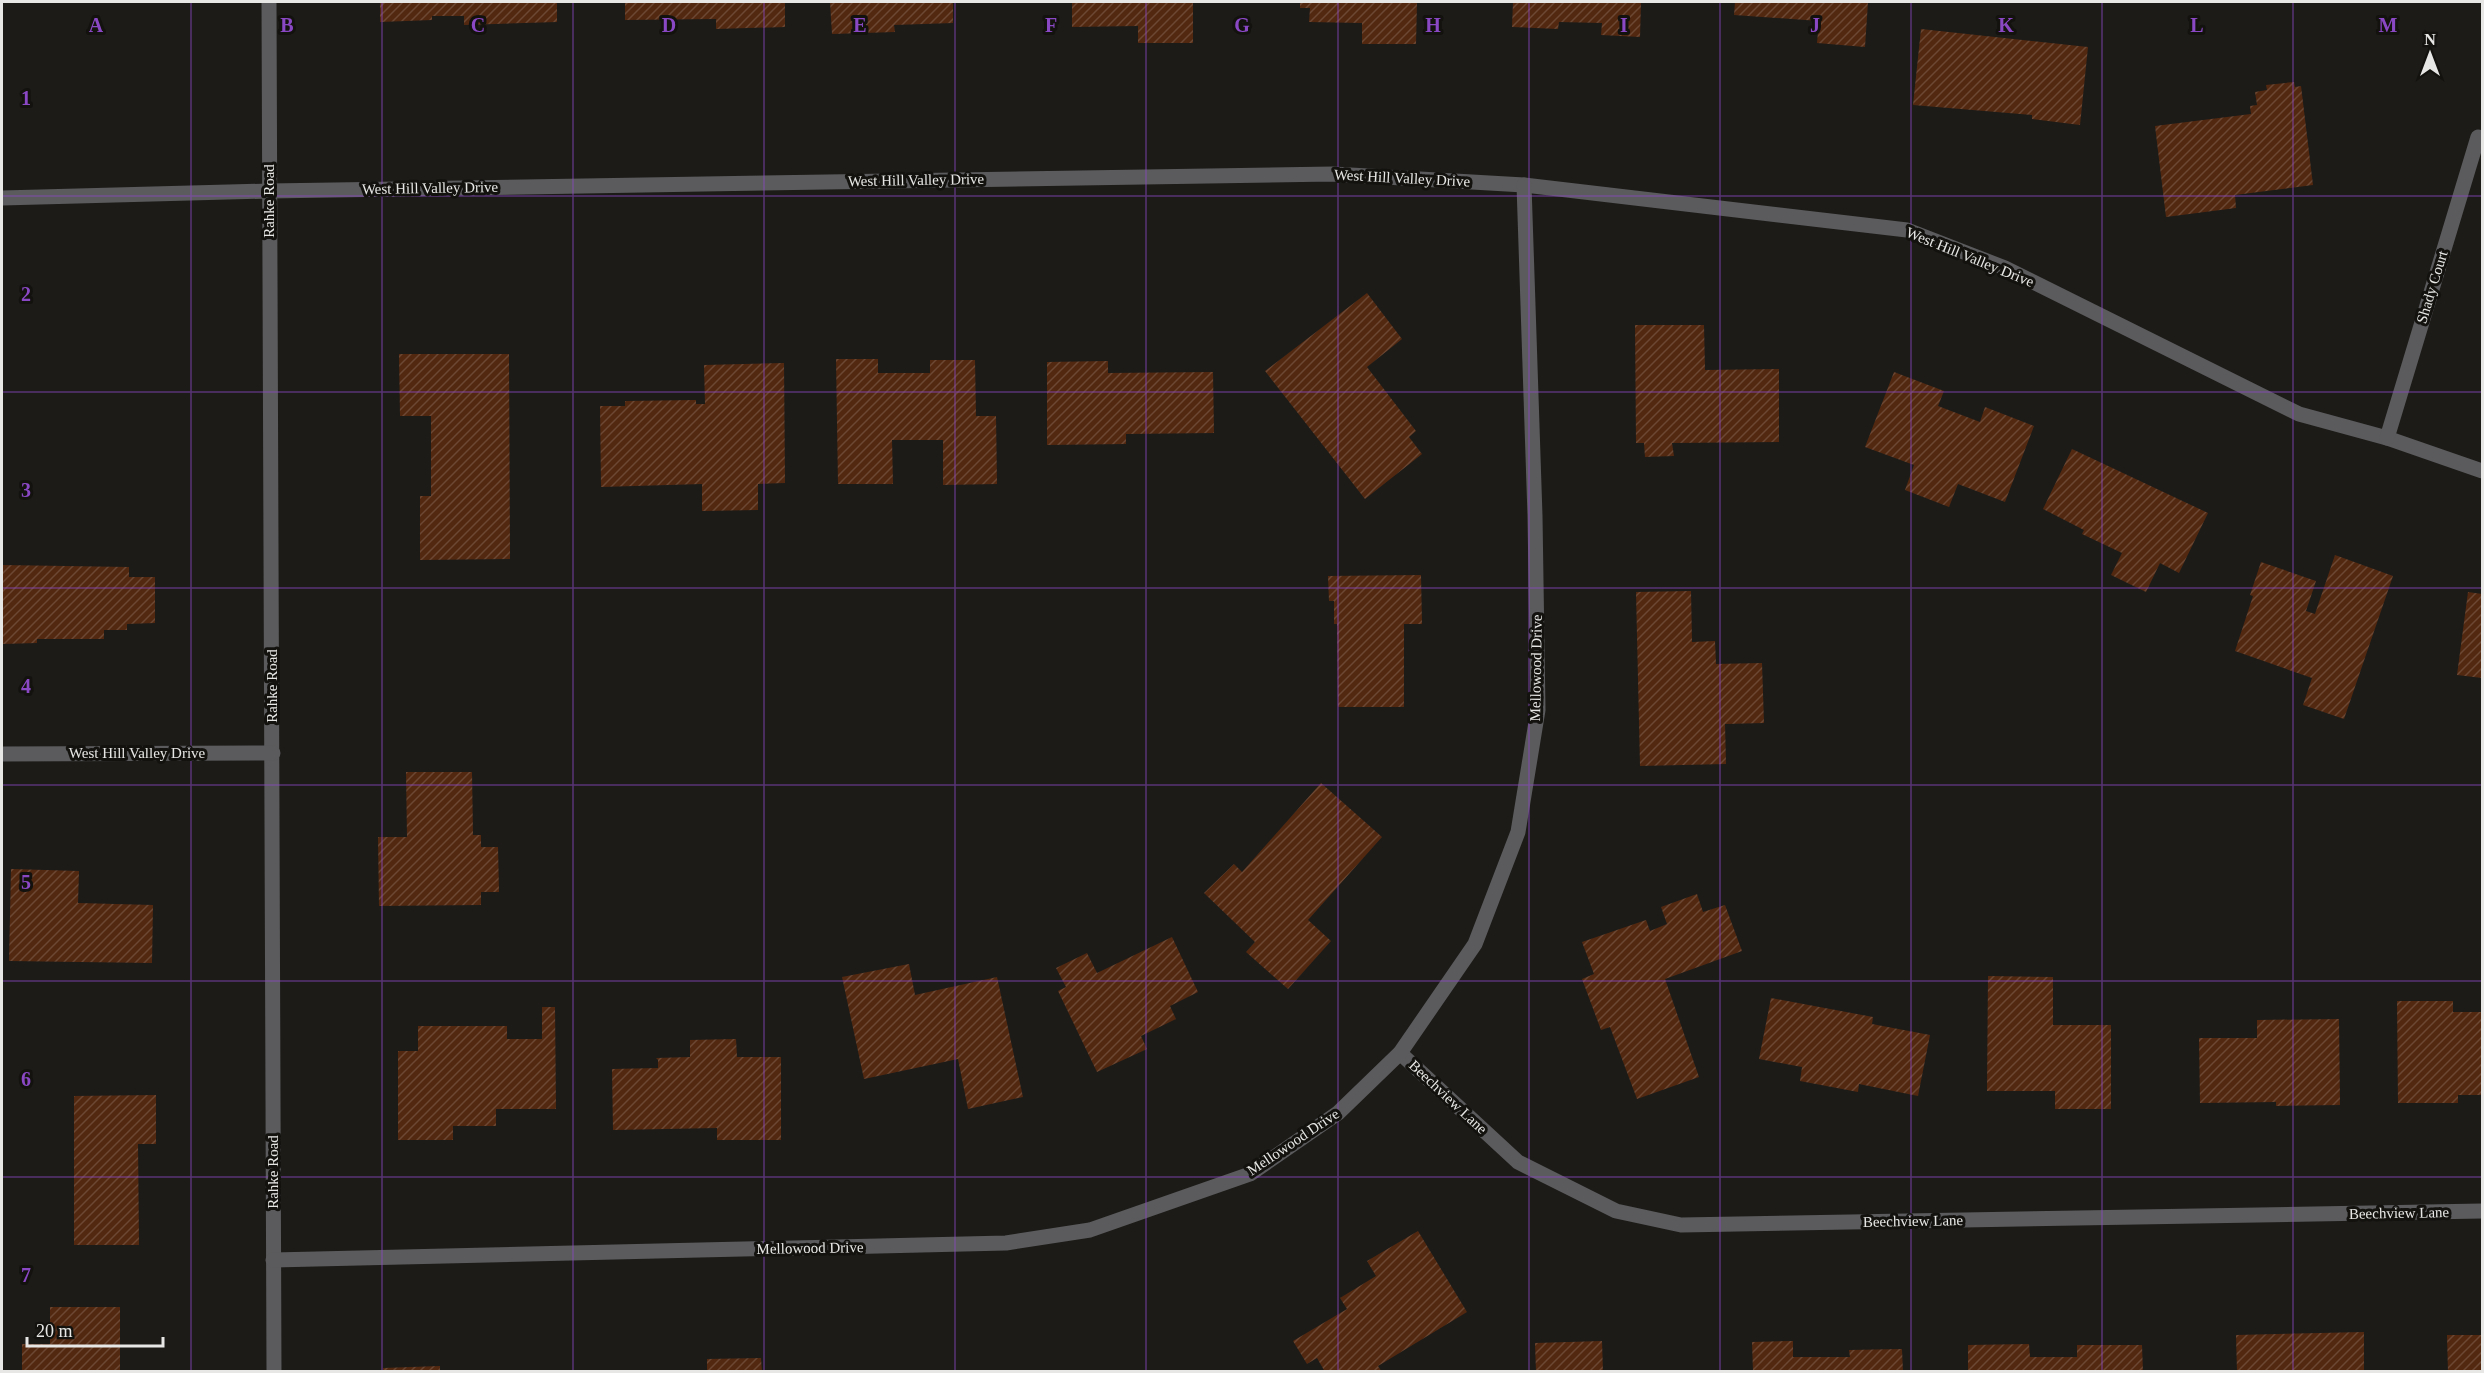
<svg xmlns="http://www.w3.org/2000/svg" width="2484" height="1373" viewBox="0 0 2484 1373" font-family="Georgia,serif">
	<defs>
		<pattern id="building-hatch" width="6" height="6" patternUnits="userSpaceOnUse" patternTransform="scale(1.5)"><rect width="6" height="6" fill="#532810"/><path d="M-1 1l2-2M0 6l6-6M5 7l2-2" fill="none" stroke="#6c4733"/></pattern>
	</defs>
	<rect width="100%" height="100%" fill="#1c1b18"/>
	<g fill="url(#building-hatch)">
		<polygon points="380,2 557,2 557,22 464,25 464,16 432,16 432,20 380,22"/>
		<polygon points="625,2 785,2 785,27 716,29 716,19 625,20"/>
		<polygon points="830,2 953,2 953,23 894,25 895,32 832,34"/>
		<polygon points="1072,2 1193,2 1193,43 1138,43 1138,26 1072,27"/>
		<polygon points="1300,2 1417,2 1416,44 1362,44 1362,23 1309,22 1310,8 1300,8"/>
		<polygon points="1513,2 1641,2 1640,37 1601,35 1602,23 1559,22 1558,29 1512,27"/>
		<polygon points="1735,2 1868,2 1865,47 1817,43 1819,21 1734,15"/>
		<polygon points="1921,29 2088,47 2080,125 2032,119 2032,115 1913,105"/>
		<polygon points="2294,82 2295,87 2301,86 2313,185 2235,195 2236,208 2166,217 2155,126 2251,114 2250,106 2257,105 2255,92 2267,90 2266,85"/>
		<polygon points="1367,293 1402,339 1367,367 1416,431 1409,437 1422,454 1365,499 1265,371"/>
		<polygon points="1635,325 1704,325 1705,370 1779,369 1779,442 1672,443 1674,456 1645,457 1644,443 1636,443"/>
		<polygon points="399,354 509,354 510,559 420,560 420,496 431,496 431,416 400,416"/>
		<polygon points="836,359 878,359 878,373 930,373 930,360 975,360 976,416 996,416 997,484 943,485 943,440 892,440 893,484 838,484"/>
		<polygon points="1108,361 1108,373 1213,372 1214,433 1126,434 1126,444 1047,445 1047,362"/>
		<polygon points="784,363 785,483 758,484 758,510 702,511 702,484 601,487 600,406 625,406 625,401 696,400 696,404 705,404 704,365"/>
		<polygon points="1894,372 1944,391 1938,406 1980,422 1985,407 2034,426 2005,502 1958,484 1949,507 1905,490 1914,465 1865,447"/>
		<polygon points="2072,449 2208,513 2179,573 2160,563 2146,592 2111,575 2122,553 2082,534 2084,530 2043,509"/>
		<polygon points="2335,555 2393,576 2344,719 2303,705 2312,678 2235,651 2253,596 2250,595 2261,562 2316,581 2306,611 2315,614"/>
		<polygon points="2,565 129,567 129,577 155,577 155,623 127,624 127,630 104,630 104,639 37,639 37,643 2,644"/>
		<polygon points="1421,575 1422,624 1404,624 1404,707 1338,707 1337,624 1334,624 1334,601 1329,601 1328,576"/>
		<polygon points="1691,591 1692,642 1715,641 1716,664 1762,663 1764,723 1725,724 1726,764 1640,766 1636,592"/>
		<polygon points="2468,592 2482,594 2482,678 2457,675"/>
		<polygon points="406,772 472,772 473,835 481,835 481,847 498,847 499,892 481,892 481,905 379,906 378,837 407,837"/>
		<polygon points="1321,783 1382,837 1308,920 1331,941 1288,989 1246,952 1255,942 1204,893 1234,864 1242,872"/>
		<polygon points="11,869 79,871 78,903 153,905 152,963 9,961"/>
		<polygon points="1697,894 1703,912 1725,905 1742,951 1665,979 1699,1077 1637,1099 1610,1027 1601,1030 1582,979 1594,974 1582,942 1646,920 1650,931 1667,924 1661,907"/>
		<polygon points="1172,937 1198,992 1170,1006 1176,1019 1141,1036 1147,1049 1097,1072 1058,991 1066,987 1056,968 1087,953 1097,973"/>
		<polygon points="909,964 915,995 997,977 1023,1097 968,1109 958,1059 864,1079 842,977"/>
		<polygon points="1988,976 2053,977 2053,1025 2111,1025 2111,1109 2055,1109 2055,1091 1987,1091"/>
		<polygon points="1771,998 1873,1017 1872,1024 1930,1035 1918,1096 1859,1084 1858,1092 1800,1081 1802,1067 1759,1059"/>
		<polygon points="2397,1001 2453,1001 2453,1012 2482,1012 2482,1095 2458,1095 2458,1103 2398,1103"/>
		<polygon points="542,1007 555,1007 556,1109 496,1109 496,1126 453,1126 453,1140 398,1140 398,1051 418,1051 418,1026 507,1026 507,1039 542,1039"/>
		<polygon points="2339,1019 2340,1105 2276,1106 2276,1102 2200,1103 2199,1038 2257,1038 2257,1020"/>
		<polygon points="736,1039 737,1057 781,1057 781,1140 717,1140 717,1128 613,1130 612,1069 658,1068 658,1060 656,1058 690,1057 690,1040"/>
		<polygon points="156,1095 156,1144 138,1144 139,1245 74,1245 74,1096"/>
		<polygon points="1418,1231 1467,1312 1378,1366 1382,1372 1325,1372 1317,1358 1307,1364 1293,1341 1347,1309 1340,1298 1376,1276 1367,1261"/>
		<polygon points="50,1307 120,1307 120,1372 22,1372 22,1344 50,1344"/>
		<polygon points="2364,1332 2364,1372 2237,1372 2236,1335"/>
		<polygon points="2447,1335 2482,1335 2482,1372 2448,1372"/>
		<polygon points="1602,1341 1603,1372 1536,1372 1535,1343"/>
		<polygon points="1793,1341 1793,1357 1850,1357 1849,1350 1902,1349 1903,1372 1753,1372 1752,1342"/>
		<polygon points="2029,1344 2030,1357 2077,1357 2077,1345 2142,1345 2143,1372 1968,1372 1968,1345"/>
		<polygon points="761,1358 762,1372 707,1372 707,1359"/>
		<polygon points="440,1366 440,1372 383,1372 383,1368"/>
	</g>
	<g fill="none" stroke-linecap="round" stroke-linejoin="round">
		<polyline stroke="#5b5b5d" stroke-width="15" points="2,198 269,191"/>
		<g stroke="#5b5b5d" stroke-width="15">
			<polyline points="269,2 274,1372"/>
			<polyline points="269,191 1333,174 1524,185 1907,230 2005,268 2299,414 2387,438 2482,471"/>
			<polyline points="2387,438 2478,137"/>
			<polyline points="2,754 273,753"/>
			<polyline points="1400,1053 1518,1162 1616,1211 1681,1225 2482,1211"/>
			<polyline points="273,1260 1006,1243 1090,1230 1250,1174 1338,1113 1400,1053 1475,944 1518,832 1538,710 1535,516 1524,185"/>
		</g>
	</g>
	<path fill="none" stroke="#8b48c5" stroke-width="1.5" stroke-opacity="0.55" d="M191,2V1372M382,2V1372M573,2V1372M764,2V1372M955,2V1372M1146,2V1372M1338,2V1372M1529,2V1372M1720,2V1372M1911,2V1372M2102,2V1372M2293,2V1372M2,196H2482M2,392H2482M2,588H2482M2,785H2482M2,981H2482M2,1177H2482"/>
	<g text-anchor="middle" dominant-baseline="central" stroke-width="6" stroke-linejoin="round" paint-order="stroke">
		<g font-size="15" fill="#e7e7e5" stroke="#13120f">
			<text transform="translate(1402 178) rotate(3)">West Hill Valley Drive</text>
			<text transform="translate(916 180) rotate(-1)">West Hill Valley Drive</text>
			<text transform="translate(430 188) rotate(-1)">West Hill Valley Drive</text>
			<text transform="translate(269 201) rotate(-90)">Rahke Road</text>
			<text transform="translate(1970 257) rotate(22)">West Hill Valley Drive</text>
			<text transform="translate(2432 287) rotate(-73)">Shady Court</text>
			<text transform="translate(1536 668) rotate(-89)">Mellowood Drive</text>
			<text transform="translate(272 686) rotate(-90)">Rahke Road</text>
			<text x="137" y="753">West Hill Valley Drive</text>
			<text transform="translate(1448 1097) rotate(43)">Beechview Lane</text>
			<text transform="translate(1293 1142) rotate(-34)">Mellowood Drive</text>
			<text transform="translate(273 1172) rotate(-90)">Rahke Road</text>
			<text transform="translate(2399 1213) rotate(-1)">Beechview Lane</text>
			<text transform="translate(1913 1221) rotate(-1)">Beechview Lane</text>
			<text transform="translate(810 1248) rotate(-1)">Mellowood Drive</text>
		</g>
	</g>
	<g font-size="20" text-anchor="middle" font-weight="bold" fill="#8b48c5" stroke="#13120f" stroke-width="6" stroke-linejoin="round" paint-order="stroke">
		<text x="96" y="32">A</text>
		<text x="287" y="32">B</text>
		<text x="478" y="32">C</text>
		<text x="669" y="32">D</text>
		<text x="860" y="32">E</text>
		<text x="1051" y="32">F</text>
		<text x="1242" y="32">G</text>
		<text x="1433" y="32">H</text>
		<text x="1624" y="32">I</text>
		<text x="1815" y="32">J</text>
		<text x="2006" y="32">K</text>
		<text x="2197" y="32">L</text>
		<text x="2388" y="32">M</text>
		<text x="26" y="105">1</text>
		<text x="26" y="301">2</text>
		<text x="26" y="497">3</text>
		<text x="26" y="693">4</text>
		<text x="26" y="889">5</text>
		<text x="26" y="1086">6</text>
		<text x="26" y="1282">7</text>
	</g>
	<rect width="2484" height="1373" fill="none" stroke="#e7e7e5" stroke-width="6"/>
	<g transform="translate(2430 54)" stroke="#13120f" stroke-width="4.5" paint-order="stroke">
	<path d="M0-4.5L10 22L0 15L-10 22Z" fill="#e7e7e5"/>
	<text y="-9" font-size="16" font-weight="bold" text-anchor="middle" fill="#e7e7e5">N</text>
	</g>
	<path d="M27 1337v9h136v-9" fill="none" stroke="#e7e7e5" stroke-width="3"/>
	<text x="36" y="1337" font-size="18" fill="#e7e7e5" stroke="#13120f" stroke-width="4.5" paint-order="stroke">20 m</text>
</svg>
